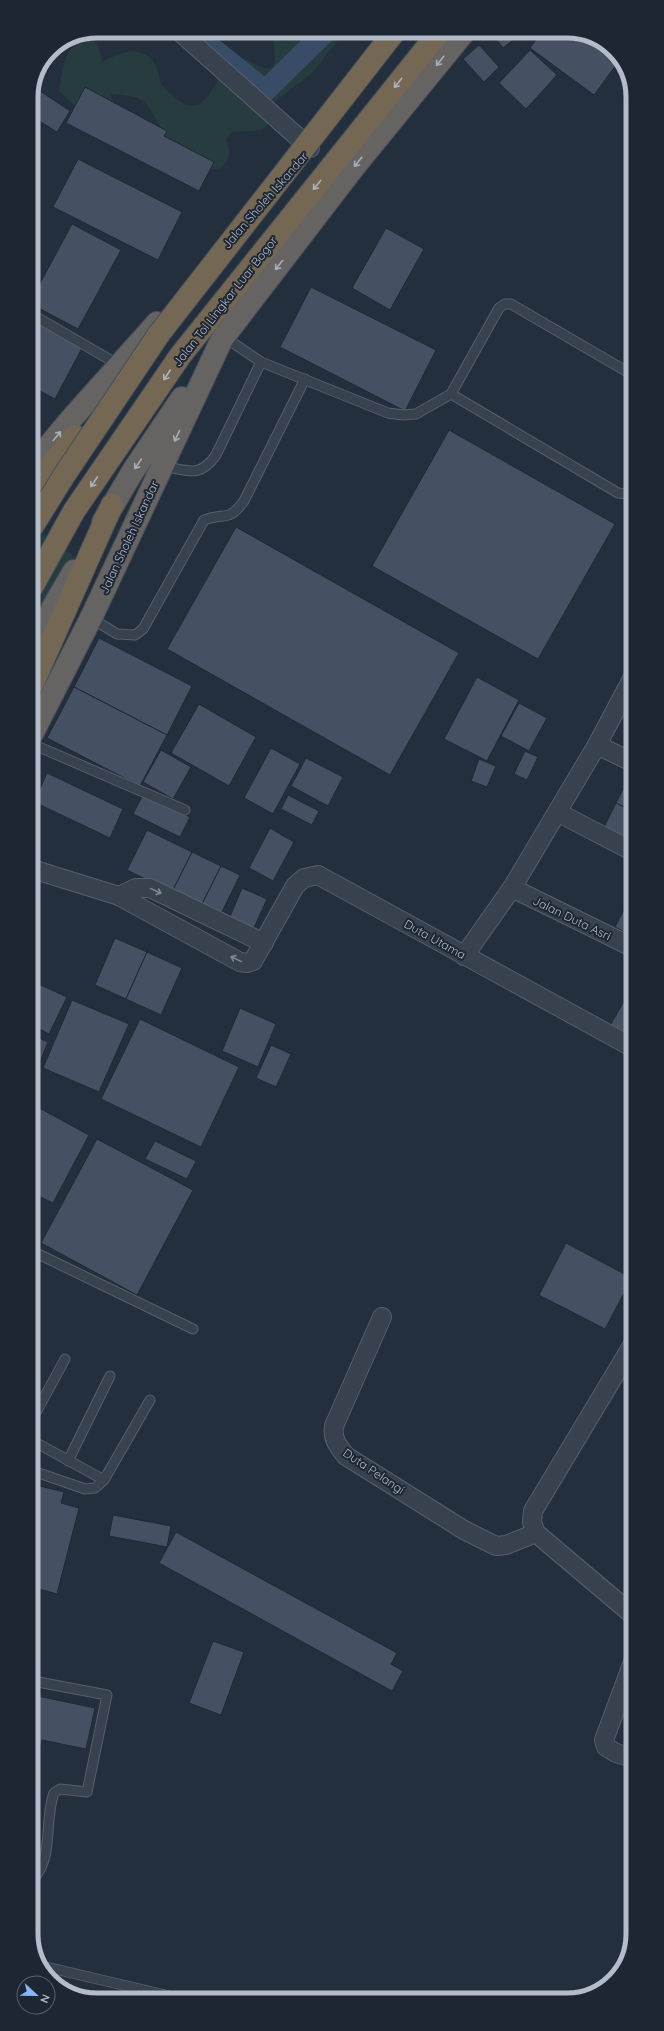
<svg xmlns="http://www.w3.org/2000/svg" width="664" height="2031" viewBox="0 0 664 2031" font-family="Quicksand,sans-serif">
	<rect width="100%" height="100%" fill="#242f3e"/>
	<g fill="#263c3f">
		<path d="M273,31H345L312,73L273,103L268,125L262,130L232,132L226,138C228,145 231,154 227,161C215,181 194,160 183,151C178,147 171,143 167,138C158,126 154,111 144,102C136,95 121,95 111,94V101L81,112L59,91C63,73 62,48 83,41C87,40 92,40 95,42C101,46 99,56 103,62C122,51 146,43 157,69C159,74 159,79 161,84C165,89 171,94 176,99C180,102 187,106 192,106C210,106 218,72 231,62C247,50 255,72 272,68L275,62Z"/>
		<polygon points="32,526 80,561 32,657"/>
	</g>
	<g fill="none" stroke-linecap="round" stroke-linejoin="round">
		<polyline stroke="#394c67" stroke-width="22" points="192,32 265,91 326,31"/>
	</g>
	<g fill="#455162" stroke="#1f2835">
		<polygon points="491,31 512,31 517,37 503,48 490,32"/>
		<polygon points="542,31 572,31 610,47 619,61 594,95 530,48"/>
		<polygon points="479,45 499,67 484,82 463,59"/>
		<polygon points="530,50 557,75 526,109 499,83"/>
		<polygon points="34,87 70,111 57,132 31,116 31,93"/>
		<polygon points="85,87 167,131 164,136 214,162 199,191 66,123"/>
		<polygon points="78,159 182,212 158,260 53,207"/>
		<polygon points="72,224 121,250 78,329 31,304 31,300"/>
		<polygon points="386,228 424,249 390,310 352,288"/>
		<polygon points="311,287 436,350 405,411 280,347"/>
		<polygon points="31,318 83,346 55,399 31,386"/>
		<polygon points="449,430 615,524 538,659 372,566"/>
		<polygon points="236,527 459,653 390,775 167,649"/>
		<polygon points="99,638 192,686 167,735 74,687"/>
		<polygon points="477,677 519,700 487,761 444,739"/>
		<polygon points="74,687 167,735 140,786 47,738"/>
		<polygon points="519,703 547,718 529,751 501,736"/>
		<polygon points="199,704 256,737 229,786 171,753"/>
		<polygon points="271,748 300,764 273,814 244,798"/>
		<polygon points="161,750 191,767 173,799 143,782"/>
		<polygon points="525,751 538,757 527,780 514,774"/>
		<polygon points="306,758 343,777 328,806 291,786"/>
		<polygon points="479,759 496,766 487,787 471,781"/>
		<polygon points="47,773 123,809 110,838 34,802"/>
		<polygon points="631,773 632,774 632,811 616,803"/>
		<polygon points="144,793 190,817 180,837 133,814"/>
		<polygon points="288,795 319,811 312,825 281,809"/>
		<polygon points="616,803 632,811 632,842 604,827"/>
		<polygon points="270,828 294,842 273,881 249,868"/>
		<polygon points="147,830 192,852 172,892 127,870"/>
		<polygon points="192,852 221,866 201,906 172,892"/>
		<polygon points="221,866 240,875 220,916 201,906"/>
		<polygon points="242,888 267,899 253,930 229,919"/>
		<polygon points="631,896 632,896 632,936 615,927"/>
		<polygon points="115,938 147,952 126,999 95,985"/>
		<polygon points="147,952 182,968 161,1015 126,999"/>
		<polygon points="32,981 67,997 49,1034 32,1025"/>
		<polygon points="632,987 632,998 627,996"/>
		<polygon points="627,996 632,998 632,1044 607,1031"/>
		<polygon points="72,1000 129,1024 99,1092 43,1068"/>
		<polygon points="240,1008 276,1024 258,1067 222,1051"/>
		<polygon points="140,1019 239,1067 201,1147 101,1099"/>
		<polygon points="32,1035 48,1042 33,1079 32,1078"/>
		<polygon points="271,1045 291,1054 276,1087 256,1078"/>
		<polygon points="32,1104 89,1135 53,1203 32,1193"/>
		<polygon points="97,1139 193,1190 137,1295 41,1243"/>
		<polygon points="155,1141 196,1161 187,1179 145,1159"/>
		<polygon points="566,1243 632,1278 605,1329 539,1295"/>
		<polygon points="36,1485 64,1492 61,1503 79,1508 57,1594 39,1589 37,1597 33,1596 33,1496"/>
		<polygon points="113,1515 171,1526 167,1547 109,1536"/>
		<polygon points="176,1532 397,1653 391,1664 403,1671 392,1691 159,1563"/>
		<polygon points="213,1641 244,1652 221,1715 189,1703"/>
		<polygon points="33,1695 95,1708 86,1749 42,1740 33,1784"/>
	</g>
	<g fill="none" stroke-linecap="round" stroke-linejoin="round">
		<defs>
			<g id="service">
				<polyline points="31,314 119,365"/>
				<polyline points="223,336 261,362 388,413 403,415 416,414 451,394 499,308 505,304 511,304 631,374"/>
				<polyline points="451,394 618,493 627,494 631,492"/>
				<path d="M162,466C188,470 199,479 216,455L261,362"/>
				<path d="M91,618L117,634L135,635L143,629L204,520C224,512 228,523 244,501L305,379"/>
				<polyline points="32,744 185,810"/>
				<polyline points="32,1251 193,1329"/>
				<polyline points="33,1418 65,1359"/>
				<polyline points="33,1441 104,1480 150,1400"/>
				<polyline points="68,1461 110,1376"/>
				<polyline points="33,1471 85,1489 95,1488 104,1480"/>
				<path d="M33,1681L107,1695L87,1792L60,1789L54,1793C44,1819 54,1859 33,1879"/>
				<polyline points="42,1966 182,1999"/>
			</g>
			<g id="minor">
				<polyline points="179,31 310,148"/>
				<polyline points="597,745 632,679"/>
				<polyline points="557,812 632,851"/>
				<polyline points="32,869 119,896 240,962 247,963 253,961 295,886 304,878 318,875 632,1047"/>
				<polyline points="512,888 632,947"/>
				<polyline points="119,896 136,888 150,888 264,943"/>
				<polyline points="464,956 512,888 597,745 632,762"/>
				<path d="M382,1317L334,1426C332,1439 338,1446 346,1456L464,1530L496,1546L506,1545L536,1533"/>
				<polyline points="632,1346 533,1511 532,1522 536,1533 633,1615"/>
				<polyline points="633,1662 604,1740 606,1747 616,1753 633,1758"/>
			</g>
			<g id="trunk">
				<polyline points="32,466 72,418 157,323"/>
				<polyline points="32,506 51,475"/>
				<polyline points="103,522 133,471 182,398"/>
				<polyline points="32,655 53,607 74,571"/>
				<polyline points="32,734 91,618 222,339 354,167 465,31"/>
			</g>
			<g id="motorway">
				<polyline points="32,489 75,436"/>
				<polyline points="32,587 74,511 180,356 440,31"/>
				<polyline points="32,685 112,505"/>
			</g>
		</defs>
		<use href="#service" stroke="#565f6c" stroke-width="11"/>
		<use href="#minor" stroke="#565f6c" stroke-width="20"/>
		<use href="#trunk" stroke="#434c59" stroke-width="24"/>
		<use href="#motorway" stroke="#434c59" stroke-width="24"/>
		<use href="#service" stroke="#38414e" stroke-width="9"/>
		<use href="#minor" stroke="#38414e" stroke-width="18"/>
		<use href="#trunk" stroke="#656462" stroke-width="22"/>
		<use href="#motorway" stroke="#746855" stroke-width="22"/>
		<defs>
			<polyline id="motorway-bridge" points="32,527 65,474 159,334 395,31"/>
		</defs>
		<use href="#motorway-bridge" stroke="#434c59" stroke-width="24" stroke-linecap="butt"/>
		<use href="#motorway-bridge" stroke="#746855" stroke-width="22"/>
	</g>
	<defs><path id="oneway-shaft" d="M-6 0H5M1.5-3L5.5 0L1.5 3" fill="none" stroke-width="1.6" stroke-linecap="round" stroke-linejoin="round"/></defs>
	<g stroke="#a8afba">
		<use href="#oneway-shaft" transform="translate(440 61) rotate(129)"/>
		<use href="#oneway-shaft" transform="translate(358 162) rotate(129)"/>
		<use href="#oneway-shaft" transform="translate(279 265) rotate(128)"/>
		<use href="#oneway-shaft" transform="translate(57 436) rotate(-50)"/>
		<use href="#oneway-shaft" transform="translate(177 436) rotate(115)"/>
		<use href="#oneway-shaft" transform="translate(138 464) rotate(124)"/>
	</g>
	<g stroke="#aeb4bd">
		<use href="#oneway-shaft" transform="translate(398 83) rotate(129)"/>
		<use href="#oneway-shaft" transform="translate(317 185) rotate(129)"/>
		<use href="#oneway-shaft" transform="translate(167 375) rotate(124)"/>
		<use href="#oneway-shaft" transform="translate(94 482) rotate(124)"/>
	</g>
	<g stroke="#7c8592">
		<use href="#oneway-shaft" transform="translate(156 891) rotate(24)"/>
		<use href="#oneway-shaft" transform="translate(236 959) rotate(-154)"/>
	</g>
	<g text-anchor="middle" dominant-baseline="central" stroke-width="4" stroke-linejoin="round" paint-order="stroke">
		<g font-size="12" fill="#b4bcc9" stroke="#1d2633">
			<text transform="translate(265 200) rotate(-49)">Jalan Sholeh Iskandar</text>
			<text transform="translate(225 301) rotate(-52)">Jalan Tol Lingkar Luar Bogor</text>
			<text transform="translate(129 537) rotate(-65)">Jalan Sholeh Iskandar</text>
			<text transform="translate(572 918) rotate(26)">Jalan Duta Asri</text>
			<text transform="translate(435 939) rotate(29)">Duta Utama</text>
			<text transform="translate(374 1471) rotate(34)">Duta Pelangi</text>
		</g>
	</g>
	<path d="M0 0H664V2031H0ZM97 38H567A59 59 0 0 1 626 97V1934A59 59 0 0 1 567 1993H97A59 59 0 0 1 38 1934V97A59 59 0 0 1 97 38Z" fill="#1d2633" fill-rule="evenodd"/>
	<path fill="none" stroke="#b4bcc9" stroke-width="5" d="M97 38H567A59 59 0 0 1 626 97V1934A59 59 0 0 1 567 1993H97A59 59 0 0 1 38 1934V97A59 59 0 0 1 97 38Z"/>
	<g transform="translate(36 1995) rotate(112)"><circle r="19" fill="#1d2633" stroke="#59626f"/>
	<path d="M0-3L7 15L0 10L-7 15Z" fill="#8ab4f8"/>
	<text y="-6" font-size="11" font-weight="bold" text-anchor="middle" fill="#b4bcc9">N</text>
	</g>
</svg>
